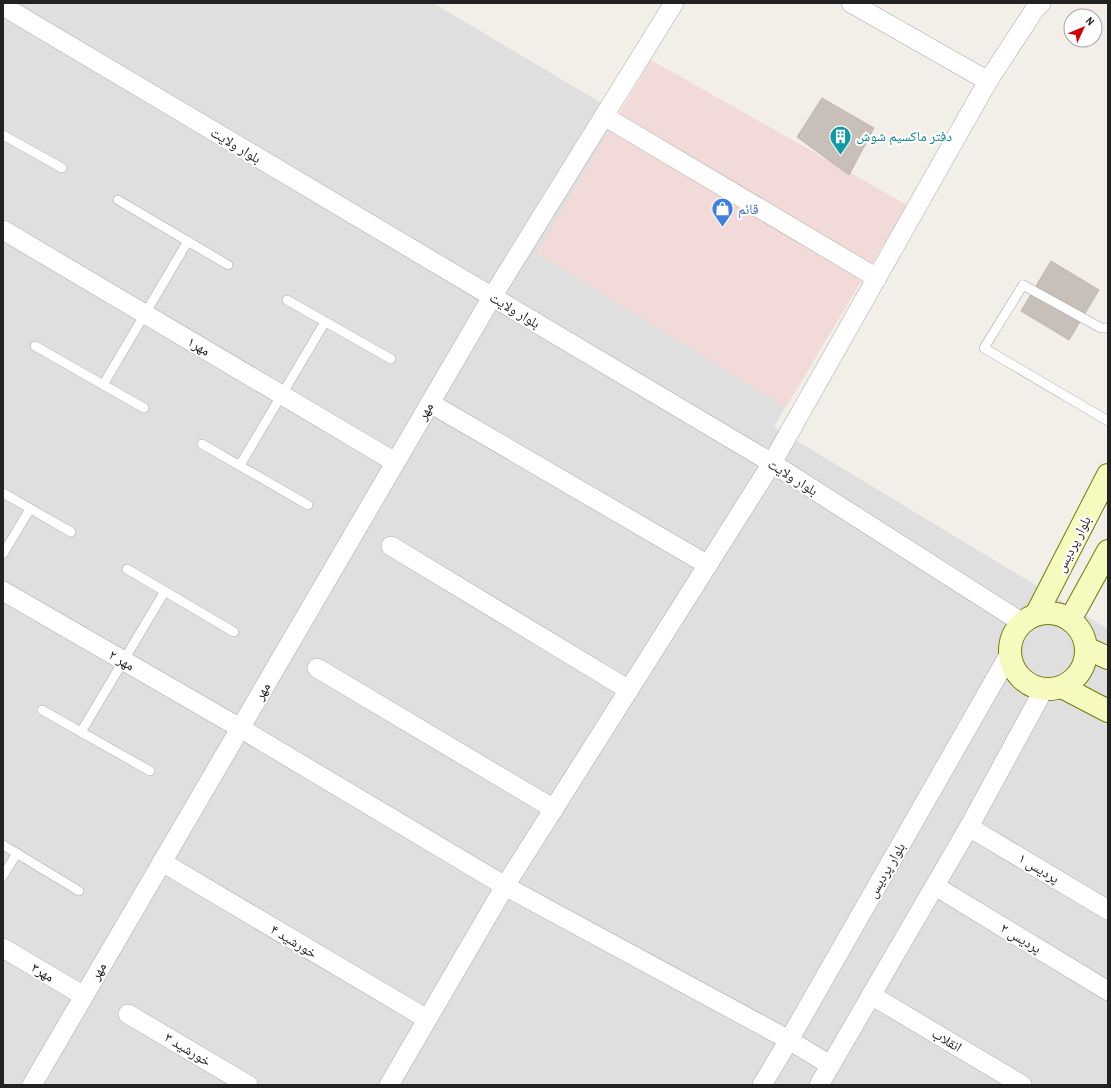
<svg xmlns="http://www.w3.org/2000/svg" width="1111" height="1088" viewBox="0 0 1111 1088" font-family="'Archivo Narrow','Noto Naskh Arabic',sans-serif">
	<rect width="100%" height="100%" fill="#f2efe9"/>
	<polygon fill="#e0dfdf" points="3,3 433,3 869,262 774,427 1108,629 1108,1085 3,1085"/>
	<polygon fill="#f2dad9" points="651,60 907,205 786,407 537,253"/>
	<g fill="#c7bfb8" stroke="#c4b6ab">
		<polygon points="822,98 874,128 849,175 797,137"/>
		<polygon points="1051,261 1099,290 1069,340 1021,311"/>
	</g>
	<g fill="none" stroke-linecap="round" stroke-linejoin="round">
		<defs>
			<g id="lane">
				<polyline points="3,135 62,168"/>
				<polyline points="118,200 228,265"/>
				<polyline points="287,300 391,359"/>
				<polyline points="1108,328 1101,328 1023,285 984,348 1108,421"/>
				<polyline points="35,346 144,408"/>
				<polyline points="103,385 188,241"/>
				<polyline points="202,444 308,505"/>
				<polyline points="240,465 325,322"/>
				<polyline points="3,493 71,532"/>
				<polyline points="3,554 30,509"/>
				<polyline points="127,569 234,632"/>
				<polyline points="42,710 150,771"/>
				<polyline points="81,732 165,591"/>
				<polyline points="3,845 79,891"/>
				<polyline points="3,876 17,853"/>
			</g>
			<g id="street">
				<polyline points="3,6 772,463 1021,622"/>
				<polyline points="988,81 1035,9 1041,3"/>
				<polyline points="604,116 877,278"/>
				<polyline points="3,230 395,462"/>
				<polyline points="430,403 708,565"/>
				<polyline points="391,546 629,690"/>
				<polyline points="3,591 240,728 505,886 789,1040 830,1065"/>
				<polyline points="317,668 554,809"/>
				<polyline points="969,827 1108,910"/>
				<polyline points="162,862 427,1019"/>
				<polyline points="935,886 1108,991"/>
				<polyline points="3,948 84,996"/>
				<polyline points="871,995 1022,1085"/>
				<polyline points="128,1014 248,1085"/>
				<polyline points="32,1085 492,297 674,3"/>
				<polyline points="389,1085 505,886 772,463 988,81 851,3"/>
				<polyline points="762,1085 789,1040 1009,655"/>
				<polyline points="819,1085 969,827 1044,689"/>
			</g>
			<g id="secondary">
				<polyline points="1037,613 1108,475"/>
				<circle cx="1048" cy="651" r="38"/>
				<polyline points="1070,620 1108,551"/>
				<polyline points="1086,648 1108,658"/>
				<polyline points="1062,687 1108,711"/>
			</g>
		</defs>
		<use href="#lane" stroke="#a9a9a9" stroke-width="10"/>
		<use href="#street" stroke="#a9a9a9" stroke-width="20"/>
		<use href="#secondary" stroke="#707d05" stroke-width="24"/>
		<use href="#lane" stroke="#fff" stroke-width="9"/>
		<use href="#street" stroke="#fff" stroke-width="19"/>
		<use href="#secondary" stroke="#f7fabf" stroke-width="22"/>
	</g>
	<defs>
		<symbol id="building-pin" viewBox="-11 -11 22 30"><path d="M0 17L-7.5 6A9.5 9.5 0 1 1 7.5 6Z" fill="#0f9aa8" stroke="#fff"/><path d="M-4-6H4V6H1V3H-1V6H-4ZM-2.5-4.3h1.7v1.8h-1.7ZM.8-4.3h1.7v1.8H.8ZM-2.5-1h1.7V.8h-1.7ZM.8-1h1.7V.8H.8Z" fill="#fff"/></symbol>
		<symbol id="shop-pin" viewBox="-11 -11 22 30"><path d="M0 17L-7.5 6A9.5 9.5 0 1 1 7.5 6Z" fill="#3f7fe0" stroke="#fff"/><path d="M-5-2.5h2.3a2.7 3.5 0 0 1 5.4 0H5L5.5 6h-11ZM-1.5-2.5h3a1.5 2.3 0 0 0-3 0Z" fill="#fff"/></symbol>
	</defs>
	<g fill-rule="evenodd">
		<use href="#building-pin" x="828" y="124" width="25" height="34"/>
		<use href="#shop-pin" x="710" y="196" width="25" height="34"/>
	</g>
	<g text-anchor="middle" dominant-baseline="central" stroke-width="4" stroke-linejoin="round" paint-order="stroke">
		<g font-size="14" fill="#0d838f" stroke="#fff" text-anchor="start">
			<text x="856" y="136">دفتر ماکسیم شوش</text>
		</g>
		<g font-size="14" fill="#222" stroke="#fff">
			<text transform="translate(236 145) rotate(31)">بلوار ولایت</text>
			<text transform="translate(515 310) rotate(31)">بلوار ولایت</text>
			<text transform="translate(199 346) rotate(31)">مهر۱</text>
			<text transform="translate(425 411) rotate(-60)">مهر</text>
			<text transform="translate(793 477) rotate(32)">بلوار ولایت</text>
			<text transform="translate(1073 544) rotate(-63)">بلوار پردیس</text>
			<text transform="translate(122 660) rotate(30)">مهر ۲</text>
			<text transform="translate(262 691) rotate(-60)">مهر</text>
			<text transform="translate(1039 868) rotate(31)">پردیس ۱</text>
			<text transform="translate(886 870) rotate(-60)">بلوار پردیس</text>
			<text transform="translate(1021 938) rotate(31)">پردیس ۲</text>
			<text transform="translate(294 941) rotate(31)">خورشید ۴</text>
			<text transform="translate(98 971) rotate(-60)">مهر</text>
			<text transform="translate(43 972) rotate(31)">مهر۳</text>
			<text transform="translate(947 1040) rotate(31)">انقلاب</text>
			<text transform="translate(188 1049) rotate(31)">خورشید ۳</text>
		</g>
		<g font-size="14" fill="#366cbe" stroke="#fff" text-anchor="start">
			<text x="738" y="209">قائم</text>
		</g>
	</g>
	<rect width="1111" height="1088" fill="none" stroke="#222222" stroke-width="8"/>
	<g transform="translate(1083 28) rotate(46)"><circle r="19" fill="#ffffff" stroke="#a7a7a7"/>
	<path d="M0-3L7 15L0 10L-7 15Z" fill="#d40000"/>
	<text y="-6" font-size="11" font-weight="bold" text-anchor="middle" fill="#222222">N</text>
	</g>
</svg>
